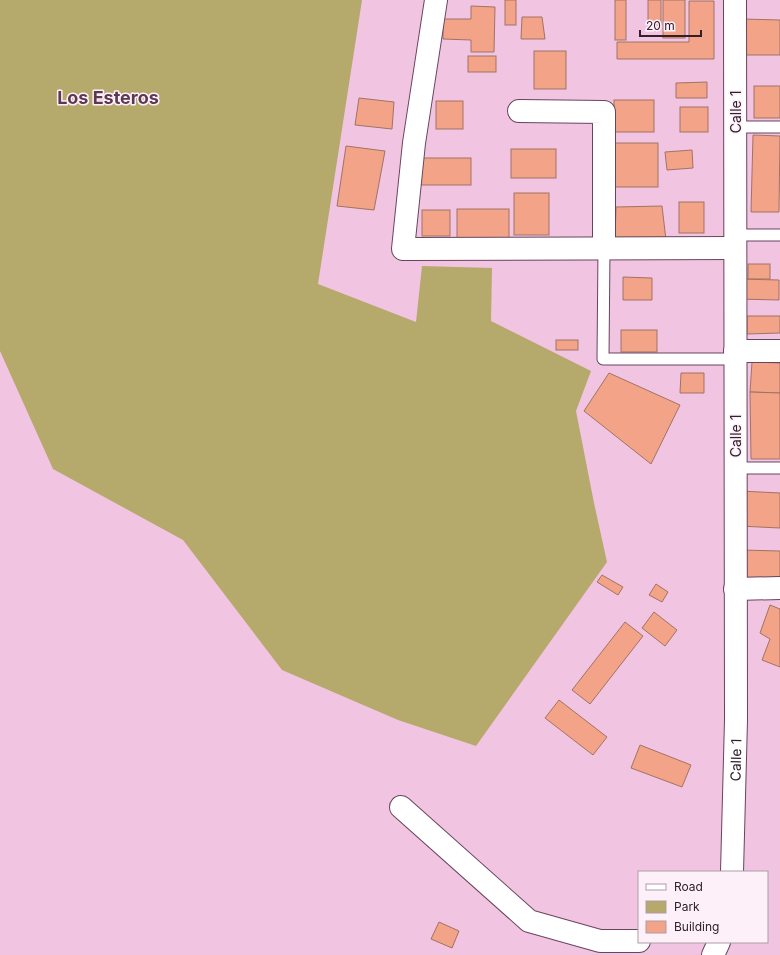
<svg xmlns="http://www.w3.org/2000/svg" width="780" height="955" viewBox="0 0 780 955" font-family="Inter,sans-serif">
	<rect width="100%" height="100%" fill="#f1c4e2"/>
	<polygon fill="#b5a96b" points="0,0 362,0 318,284 416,322 422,266 492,268 491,321 591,371 576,411 594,503 607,562 476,746 398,720 282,670 183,540 53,469 0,351"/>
	<g fill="#f3a388" stroke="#a17363">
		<rect x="505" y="0" width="11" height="25"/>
		<rect x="615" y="0" width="11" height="40"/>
		<rect x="648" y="0" width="13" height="25"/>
		<rect x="663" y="0" width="22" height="38"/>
		<polygon points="689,1 714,1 714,59 617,59 617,42 689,42"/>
		<polygon points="471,6 495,7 494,52 471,52 471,40 443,39 443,19 471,19"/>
		<polygon points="522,17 542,17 545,39 521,39"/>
		<polygon points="743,19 780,20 780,55 743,55"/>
		<rect x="534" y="51" width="32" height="38"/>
		<rect x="468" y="56" width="28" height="16"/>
		<polygon points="707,82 707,98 676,98 676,83"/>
		<rect x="754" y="86" width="26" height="32"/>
		<polygon points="359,98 394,102 392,129 355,125"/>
		<rect x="614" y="100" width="40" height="32"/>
		<rect x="436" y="101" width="27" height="28"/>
		<rect x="680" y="107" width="28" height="25"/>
		<polygon points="753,135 780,136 779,212 751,212"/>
		<rect x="611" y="143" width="47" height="44"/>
		<polygon points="346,146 385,151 374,210 337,206"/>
		<rect x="511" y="149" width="45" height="29"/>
		<polygon points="692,150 693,168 667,170 665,152"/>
		<rect x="420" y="158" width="51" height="27"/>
		<rect x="514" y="193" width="35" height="42"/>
		<rect x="679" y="202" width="25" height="31"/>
		<polygon points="662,206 666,240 615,239 616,207"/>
		<rect x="457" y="209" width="52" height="29"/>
		<rect x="422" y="210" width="28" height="26"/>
		<rect x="748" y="264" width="22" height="15"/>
		<polygon points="623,277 652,278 652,300 623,300"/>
		<polygon points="737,279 779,280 779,300 737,299"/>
		<polygon points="747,316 780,316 780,333 747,334"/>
		<rect x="621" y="330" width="36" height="22"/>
		<rect x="556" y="340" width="22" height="10"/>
		<polygon points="752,362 780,363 780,393 750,392"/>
		<polygon points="609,373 680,405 651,464 584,411"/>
		<polygon points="681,373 704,373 704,393 680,393"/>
		<polygon points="750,392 780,393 780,459 751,459"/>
		<polygon points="740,491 780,493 780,528 738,526"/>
		<polygon points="741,550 780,551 780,582 740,580"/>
		<polygon points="602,575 623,587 618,595 597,582"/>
		<polygon points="656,584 668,592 662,602 649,595"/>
		<polygon points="770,605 780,609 780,667 762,660 770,639 760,633"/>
		<polygon points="654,612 677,630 665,646 642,628"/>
		<polygon points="625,622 643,636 590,704 572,690"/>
		<polygon points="559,700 607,737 593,755 545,718"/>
		<polygon points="640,745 691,765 682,787 631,768"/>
		<polygon points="439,922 459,931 452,948 431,939"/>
	</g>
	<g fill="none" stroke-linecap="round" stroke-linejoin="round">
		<defs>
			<g id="service">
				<polyline points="735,127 780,127"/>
				<polyline points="734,235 780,235"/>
				<polyline points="604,249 603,359 735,359"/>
				<polyline points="735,468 780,468"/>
			</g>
			<g id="minor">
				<polyline points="436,0 414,143 403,249 734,248"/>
				<polyline points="519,111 604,112 604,249"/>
				<polyline points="735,351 780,351"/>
				<polyline points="735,589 780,588"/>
				<polyline points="401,807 529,921 600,941 639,941"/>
				<path id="s1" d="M732,872L736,720L735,0"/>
				<polyline points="713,955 719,942"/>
			</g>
		</defs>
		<use href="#service" stroke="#69445d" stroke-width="13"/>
		<use href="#minor" stroke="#69445d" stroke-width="24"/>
		<use href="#service" stroke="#fff" stroke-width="11"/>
		<use href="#minor" stroke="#fff" stroke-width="22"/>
	</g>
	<g text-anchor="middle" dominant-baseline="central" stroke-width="3" stroke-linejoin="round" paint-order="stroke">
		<g font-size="14" fill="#30202b" stroke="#fef0f9">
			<text transform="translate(735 112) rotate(-90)">Calle 1</text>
			<text transform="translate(735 436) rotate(-90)">Calle 1</text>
			<text stroke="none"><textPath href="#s1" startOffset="112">Calle 1</textPath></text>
		</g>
		<g font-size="18" font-weight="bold" fill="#5c3851" stroke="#fef0f9">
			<text x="108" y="97">Los Esteros</text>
		</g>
	</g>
	<rect x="638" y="871" width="130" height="72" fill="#fef0f9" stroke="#ac9da7"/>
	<rect x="646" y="884" width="20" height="6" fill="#ffffff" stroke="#ac9da7"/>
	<text x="674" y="891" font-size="12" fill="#30202b">Road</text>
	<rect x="646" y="901" width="20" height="12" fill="#b5a96b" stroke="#ac9da7"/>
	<text x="674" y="911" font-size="12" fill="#30202b">Park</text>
	<rect x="646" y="921" width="20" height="12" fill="#f3a388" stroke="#ac9da7"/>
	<text x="674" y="931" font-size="12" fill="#30202b">Building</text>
	<path d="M640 30v6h61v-6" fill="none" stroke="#30202b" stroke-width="2"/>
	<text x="646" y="30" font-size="12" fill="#30202b" stroke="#fef0f9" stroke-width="3" paint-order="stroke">20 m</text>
</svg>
